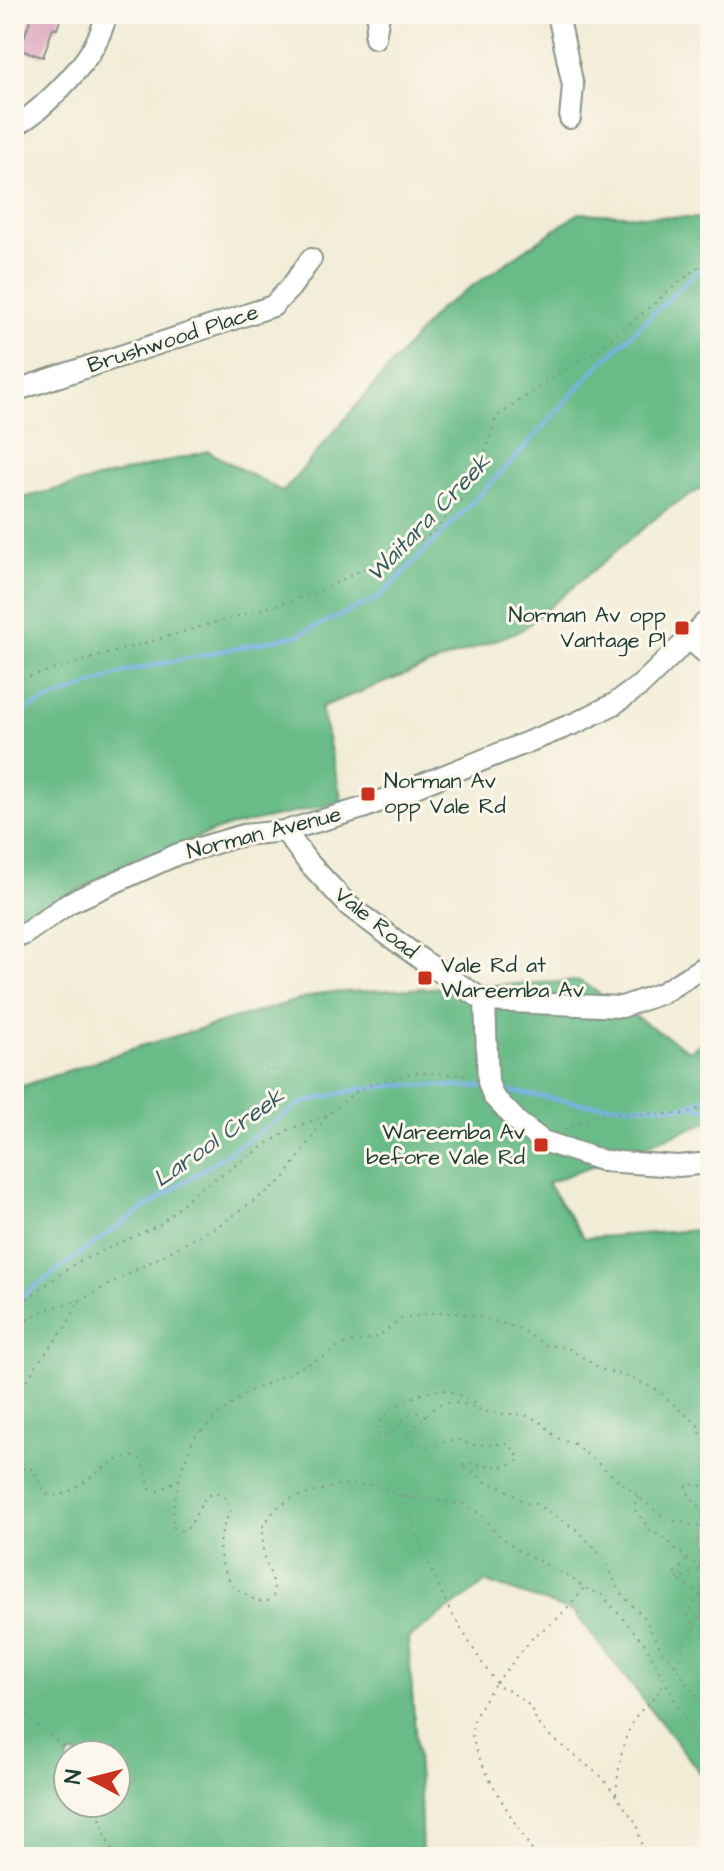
<svg xmlns="http://www.w3.org/2000/svg" width="724" height="1871" viewBox="0 0 724 1871" font-family="'Architects Daughter',sans-serif">
	<rect width="100%" height="100%" fill="#fbf7ec"/>
	<filter id="ink" filterUnits="userSpaceOnUse"><feTurbulence type="fractalNoise" baseFrequency=".0125" numOctaves="2"/><feDisplacementMap in="SourceGraphic" scale="16" xChannelSelector="R" yChannelSelector="G"/><feConvolveMatrix kernelMatrix="1 2 1 2 8 2 1 2 1" color-interpolation-filters="sRGB"/></filter>
	<filter id="wash" filterUnits="userSpaceOnUse"><feTurbulence type="fractalNoise" baseFrequency=".006" numOctaves="4" result="noise"/><feDisplacementMap in="SourceGraphic" scale="32" xChannelSelector="R" yChannelSelector="G"/><feGaussianBlur stdDeviation="1.8" result="paint"/><feColorMatrix in="noise" values="0 0 0 0 0 0 0 0 0 0 0 0 0 0 0 0 0 1.4 0 .05"/><feComposite in="paint" operator="in"/></filter>
	<g filter="url(#wash)">
		<rect width="100%" height="100%" fill="#f2edd7"/>
		<g fill="#69bb87" stroke="#447c5e" stroke-width="2" fill-rule="evenodd">
			<polygon points="579,213 710,219 710,483 664,511 522,630 321,707 342,802 220,829 125,866 14,924 14,500 208,451 283,492 439,309"/>
			<path d="M580,981L689,1051L710,1037V1121L547,1183L584,1238L710,1229V1785L574,1612L486,1582L408,1639L420,1796L422,1857H14V1089L138,1047L322,993ZM68,1755H116V1803H68Z"/>
		</g>
		<g fill="none" stroke-linecap="round" stroke-linejoin="round">
			<g stroke="#7ab0e8" stroke-width="4">
				<polyline points="14,714 127,671 298,635 380,597 519,454 592,372 710,259"/>
				<polyline points="496,1089 586,1104 685,1107 710,1095"/>
				<polyline points="689,1107 702,1107 710,1109"/>
				<polyline points="14,1302 124,1222 303,1103 359,1089 403,1085 484,1087"/>
			</g>
		</g>
		<g id="blocks">
			<polygon fill="#dca5be" points="32,14 62,14 57,29 53,28 43,57 20,50"/>
		</g>
	</g>
	<g filter="url(#ink)">
		<use href="#blocks" fill-opacity="0" stroke="#889586" stroke-width="2"/>
		<g fill="none" stroke-linecap="round" stroke-linejoin="round">
			<defs>
				<g id="minor">
					<polyline points="558,14 573,86 570,118"/>
					<polyline points="375,38 379,14"/>
					<path d="M14,126C39,114 82,69 95,44C100,35 104,24 107,14"/>
					<polyline points="14,391 273,306 291,287 311,259"/>
					<polyline points="689,639 710,657"/>
					<polyline points="285,831 307,861 349,906 422,960 485,1001 622,1007 662,993 710,963"/>
					<polyline points="23,935 69,903 178,854 243,835 285,831 363,808 578,722 614,704 642,684 710,618"/>
					<polyline points="485,1001 488,1082 493,1096 519,1123 543,1141 604,1161 678,1166 710,1163"/>
				</g>
			</defs>
			<use href="#minor" stroke="#889586" stroke-width="24"/>
			<g stroke="#889586" stroke-width="2" stroke-dasharray="2 6" stroke-linecap="butt">
				<polyline points="14,681 317,593 433,533 477,481 496,417 577,361 598,350 710,257"/>
				<polyline points="565,1130 598,1114 687,1114 710,1103"/>
				<polyline points="14,1308 76,1263 161,1224 196,1191 290,1129 327,1115"/>
				<polyline points="14,1329 43,1310 79,1301 224,1222 283,1180 327,1115 359,1089 375,1083 413,1073 437,1073 471,1076"/>
				<polyline points="14,1400 40,1360 67,1325 79,1301"/>
				<path d="M426,1416C407,1406 403,1423 392,1432C387,1435 383,1435 378,1436C373,1412 419,1391 439,1390C452,1390 470,1399 479,1408"/>
				<path d="M710,1447L700,1432L697,1423L677,1408L658,1390L631,1378L601,1369L568,1348L546,1345L518,1328L484,1318L457,1313H431L401,1319L378,1337L344,1344L323,1357L245,1394L226,1409L194,1437L182,1468L175,1498L172,1526C177,1529 179,1532 185,1530C191,1528 201,1502 207,1495L218,1494L226,1498L231,1509L224,1525L219,1543L221,1562L232,1586L255,1600L262,1602L268,1601L273,1597L275,1592L270,1573L263,1554V1526L276,1508L291,1499L343,1484L372,1485L402,1496L463,1504L482,1515L496,1533L518,1550L571,1578L585,1588L602,1595L645,1644L687,1723L690,1740L704,1757L710,1761"/>
				<path d="M14,1467L33,1469L46,1494C76,1504 104,1452 139,1457L145,1469L150,1489L158,1491L179,1479"/>
				<path d="M710,1487L688,1484L686,1487C688,1496 694,1499 699,1507C702,1512 704,1517 708,1522L705,1528L666,1519L573,1443C551,1440 552,1429 537,1420C523,1412 509,1415 494,1413C483,1412 480,1409 470,1406C462,1403 446,1401 439,1405C430,1410 414,1427 407,1436L409,1441L427,1447L457,1439L471,1445L506,1444L513,1449L520,1460C505,1470 485,1466 468,1463L461,1466L473,1472L486,1482L501,1486L525,1503L536,1504L577,1530L597,1550L607,1564L616,1585L629,1603L644,1617L663,1653L677,1667L684,1681L701,1699L710,1704"/>
				<polyline points="405,1496 416,1537 449,1609 482,1663 496,1683"/>
				<polyline points="640,1498 635,1499 635,1510 650,1530 666,1539 675,1549 710,1576"/>
				<polyline points="679,1579 674,1574 687,1560"/>
				<polyline points="695,1625 705,1601 701,1594"/>
				<polyline points="677,1666 684,1644 695,1626 687,1614 700,1594 679,1580 699,1569"/>
				<polyline points="496,1683 534,1636 557,1619 584,1589"/>
				<polyline points="14,1693 29,1719 74,1755"/>
				<path d="M616,1794C619,1766 621,1736 639,1713C648,1702 659,1696 663,1682"/>
				<polyline points="95,1803 108,1842 116,1857"/>
				<path d="M536,1857C521,1832 470,1755 472,1730C474,1714 485,1698 494,1685L510,1691L530,1706L538,1724L552,1738L602,1777L637,1824L643,1853L642,1857"/>
			</g>
			<use href="#minor" stroke="#fff" stroke-width="20"/>
		</g>
	</g>
	<g fill="#c8321e" stroke="#fbf7ec" stroke-width="3">
		<rect x="674" y="620" width="16" height="16" rx="4"/>
		<rect x="360" y="786" width="16" height="16" rx="4"/>
		<rect x="417" y="970" width="16" height="16" rx="4"/>
		<rect x="533" y="1137" width="16" height="16" rx="4"/>
	</g>
	<g text-anchor="middle" dominant-baseline="central" stroke-width="6" stroke-linejoin="round" paint-order="stroke">
		<g font-size="22" fill="#1f3d34" stroke="#fbf7ec">
			<text transform="translate(173 339) rotate(-18)">Brushwood Place</text>
			<text transform="translate(264 833) rotate(-14)">Norman Avenue</text>
			<text transform="translate(376 923) rotate(39)">Vale Road</text>
		</g>
		<g font-size="22" fill="#1f3d34" stroke="#fbf7ec" text-anchor="end">
			<text x="666" y="615">Norman Av opp<tspan x="666" dy="25">Vantage Pl</tspan></text>
			<text x="384" y="781" text-anchor="start">Norman Av<tspan x="384" dy="25">opp Vale Rd</tspan></text>
			<text x="441" y="965" text-anchor="start">Vale Rd at<tspan x="441" dy="25">Wareemba Av</tspan></text>
			<text x="525" y="1132">Wareemba Av<tspan x="525" dy="25">before Vale Rd</tspan></text>
		</g>
		<g font-size="24" font-style="italic" fill="#365a61" stroke="#fbf7ec">
			<text transform="translate(429 518) rotate(-46)">Waitara Creek</text>
			<text transform="translate(219 1138) rotate(-35)">Larool Creek</text>
		</g>
	</g>
	<rect width="724" height="1871" fill="none" stroke="#fbf7ec" stroke-width="48"/>
	<g transform="translate(92 1779) rotate(277)"><circle r="38" fill="#fbf7ec" stroke="#a3ada2" stroke-width="2"/>
	<path d="M0-6L14 30L0 20L-14 30Z" fill="#c8321e"/>
	<text y="-12" font-size="22" font-weight="bold" text-anchor="middle" fill="#1f3d34">N</text>
	</g>
</svg>
